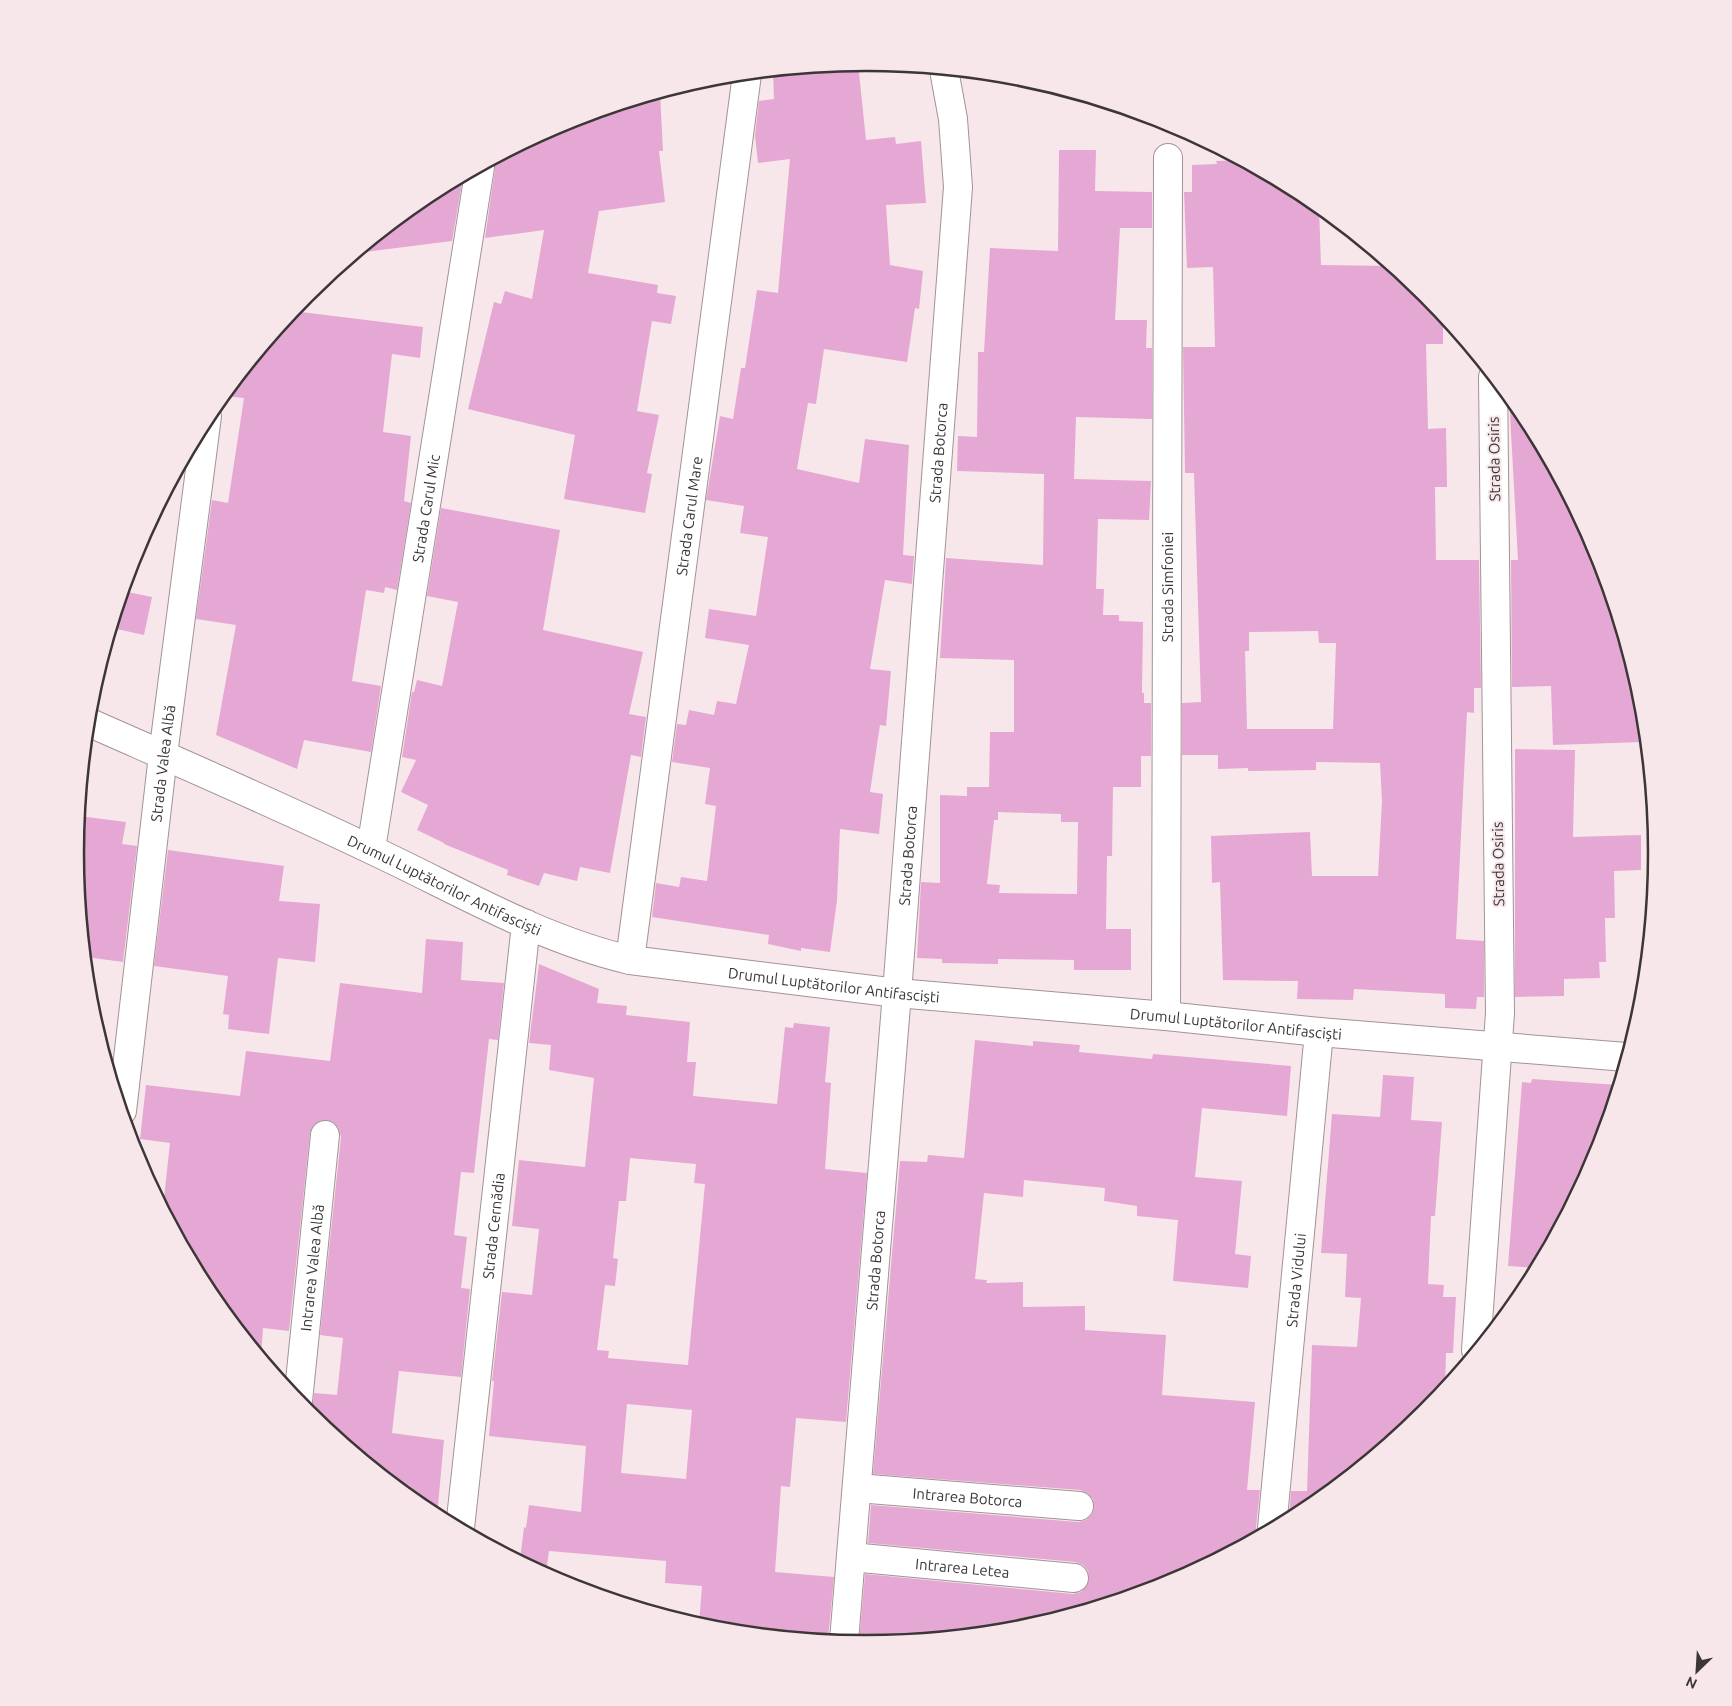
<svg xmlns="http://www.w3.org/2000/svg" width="1732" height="1706" viewBox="0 0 1732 1706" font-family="Ubuntu,sans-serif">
	<rect width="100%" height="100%" fill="#f8e7ea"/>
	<g fill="#e5a8d4" fill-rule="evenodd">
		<polygon points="858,63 866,140 895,137 896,144 921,141 926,203 886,205 890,265 923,271 919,309 915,308 907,362 824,349 816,404 808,403 797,469 859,483 865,439 909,445 903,555 914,556 912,584 885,580 870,669 891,671 886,726 880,725 870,792 883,794 879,834 840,829 837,900 830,952 801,948 801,951 768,944 769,935 652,917 656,883 679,887 681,877 707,881 716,806 705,804 710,768 672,762 677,724 686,725 689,710 714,715 717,701 736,704 749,645 705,638 709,609 756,616 768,537 740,533 744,506 706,500 720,416 733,419 741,368 745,368 757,290 778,293 790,159 758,163 755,136 759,101 774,99 773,72"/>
		<polygon points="660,93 663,151 659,151 665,202 599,211 588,273 658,285 657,293 676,296 671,324 652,321 637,411 659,415 647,473 652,474 645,513 564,499 575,435 468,409 494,302 501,304 505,291 532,299 544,230 485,238 495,169 494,160 564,123"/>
		<path d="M1059,150H1096L1095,191L1152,192V228H1120L1115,320H1147L1146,348H1152V419L1076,417L1074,479L1151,481L1149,520L1098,519L1096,589H1104L1103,615H1119V621L1143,622L1142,693H1144V703H1151V756H1141V787H1113L1112,856H1107L1106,929H1131V970H1074V960L998,959V964L942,963V959L917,958L921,882L940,883V795L967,796V787H989L990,732H1014V660L940,658L946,558L1043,565L1044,474L957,471L958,436L977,437L978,352H984L990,248L1058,251ZM998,812L1061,814V822H1078L1077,894L999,893L1000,885L987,884L994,820H998Z"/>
		<path d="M1239,160L1305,196L1319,207L1321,265L1391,266L1425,294L1443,315V344H1426L1428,429L1446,428L1447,487H1435L1436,560H1479L1481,688H1474V713L1467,712L1456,939L1484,941V997H1477L1476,1009L1445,1008V994L1354,989L1353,1000L1297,999L1298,981L1223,980L1220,882L1212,883L1211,836L1310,832L1312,876H1378L1382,801L1380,763L1316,762V770L1248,771V768L1218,769V755H1182V703L1201,702L1194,473H1185L1183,347H1215L1213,267L1187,268L1184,192H1192V165L1217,164L1216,161ZM1318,631L1319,643H1336L1333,729H1247L1245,651H1249V632Z"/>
		<polygon points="463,177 452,241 357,253 427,196"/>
		<polygon points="293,311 423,327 420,358 392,354 383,432 411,436 404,501 411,503 397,590 385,587 384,593 366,590 352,681 381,686 371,752 304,740 297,769 216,735 236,625 196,619 212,500 228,503 244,398 224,396"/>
		<polygon points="1509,396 1523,414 1596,551 1641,699 1644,742 1553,745 1551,686 1512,687 1511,560 1518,560"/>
		<polygon points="441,508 560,530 543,630 643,652 629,714 646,717 641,757 631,755 610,873 580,867 577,881 544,873 539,886 507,875 508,870 444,844 444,843 417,830 428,805 401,792 416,760 402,757 412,692 414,692 417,680 442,686 458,602 427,596"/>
		<polygon points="123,591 152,597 144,635 112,628"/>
		<polygon points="1515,749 1575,750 1573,837 1641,835 1641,870 1614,871 1615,918 1605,918 1606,962 1599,962 1600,978 1564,979 1564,996 1515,997"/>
		<polygon points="79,816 126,822 122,844 137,846 123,962 86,957 76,853"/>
		<polygon points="168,850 284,866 279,901 320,904 315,962 278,958 269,1034 228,1029 229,1015 223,1014 228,976 154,966"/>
		<polygon points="426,939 463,942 461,980 504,983 498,1040 489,1039 474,1173 461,1172 454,1235 467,1237 461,1288 470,1289 461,1377 399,1371 392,1433 444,1440 437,1516 427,1510 308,1413 313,1403 314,1393 337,1395 343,1338 320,1335 341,1137 339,1128 334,1123 327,1120 319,1121 313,1126 310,1133 289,1331 263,1328 261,1356 209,1292 163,1207 170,1143 140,1139 146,1085 240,1096 246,1051 330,1061 340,983 422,993"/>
		<path d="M539,964L599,989L597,1003L627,1006L626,1015L690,1022L687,1062H696L693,1096L777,1104L785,1027L793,1028L794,1023L830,1027L825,1082L831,1083L825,1169L867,1173L846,1422L796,1418L790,1487L781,1486L775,1572L834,1577L828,1640L712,1628L699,1624L702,1586L665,1583L666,1561L549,1551L546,1574L520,1560L524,1527L526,1528L529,1505L581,1512L586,1446L489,1436L494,1381H492L502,1292L532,1295L539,1229L512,1226L519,1160L585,1167L594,1078L549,1070L551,1045L529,1043ZM630,1158L696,1164L694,1183L705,1184L688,1365L608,1358L609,1351L597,1350L605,1285L615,1286L618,1259L613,1258L619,1201H626ZM627,1404L692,1410L686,1479L621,1473Z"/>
		<polygon points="975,1040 1033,1046 1033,1041 1080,1045 1079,1052 1152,1059 1153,1054 1291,1066 1287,1116 1202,1108 1195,1177 1242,1181 1235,1254 1251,1256 1248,1288 1173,1281 1178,1220 1137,1216 1137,1206 1104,1201 1105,1188 1024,1180 1023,1197 984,1193 975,1279 987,1280 986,1283 1023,1282 1023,1307 1085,1306 1085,1330 1166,1335 1162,1395 1255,1402 1247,1490 1260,1490 1256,1527 1258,1535 1168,1583 1020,1628 859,1643 865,1574 1073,1594 1081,1592 1086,1587 1089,1580 1088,1571 1083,1565 1075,1562 868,1543 871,1505 1078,1522 1086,1520 1092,1514 1094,1508 1093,1499 1087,1493 1080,1490 873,1474 900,1161 927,1162 928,1155 964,1158"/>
		<polygon points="1383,1075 1414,1077 1411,1120 1442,1122 1435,1216 1431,1216 1428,1284 1444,1285 1443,1297 1456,1297 1453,1353 1446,1353 1445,1388 1425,1412 1305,1510 1289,1519 1291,1491 1307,1491 1312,1345 1357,1347 1361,1298 1345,1297 1347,1254 1321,1253 1332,1114 1380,1117"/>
		<polygon points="1532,1079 1618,1085 1596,1156 1536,1268 1508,1266 1522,1082 1531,1083"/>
	</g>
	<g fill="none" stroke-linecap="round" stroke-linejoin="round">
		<defs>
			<g id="minor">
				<path id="s1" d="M371,849L480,167"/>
				<path id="s2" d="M630,960L747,74"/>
				<path id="s3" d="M1166,1016L1168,158"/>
				<path id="s4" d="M122,1111L163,755L207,416"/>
				<polyline points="1476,1350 1500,1013 1493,377"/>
				<path id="s5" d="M298,1401L325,1135"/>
				<path id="s6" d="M857,1488L1079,1506"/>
				<path id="s7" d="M460,1528L526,924"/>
				<path id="s8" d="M1272,1528L1319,1032"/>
				<path id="s9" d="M851,1557L1074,1578"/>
				<path id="s10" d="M844,1641L897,993L958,187L953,119L944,70"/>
			</g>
			<g id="tertiary">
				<path id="s11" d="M88,722C183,764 278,805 372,850C456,889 539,939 630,960L897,993L1166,1016L1319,1032L1626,1057"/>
			</g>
		</defs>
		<use href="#minor" stroke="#a29396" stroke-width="30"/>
		<use href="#tertiary" stroke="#a29396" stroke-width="30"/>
		<use href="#minor" stroke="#fff" stroke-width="28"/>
		<use href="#tertiary" stroke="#fff" stroke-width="28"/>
	</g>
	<g text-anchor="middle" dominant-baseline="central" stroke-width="4" stroke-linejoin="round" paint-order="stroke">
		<g font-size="15" fill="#3c3637" stroke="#f8e7ea">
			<text stroke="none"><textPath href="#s10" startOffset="1192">Strada Botorca</textPath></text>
			<text transform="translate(1494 459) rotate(-91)">Strada Osiris</text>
			<text stroke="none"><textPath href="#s1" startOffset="345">Strada Carul Mic</textPath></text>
			<text stroke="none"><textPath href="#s2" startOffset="448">Strada Carul Mare</textPath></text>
			<text stroke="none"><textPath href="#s3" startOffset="429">Strada Simfoniei</textPath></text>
			<text stroke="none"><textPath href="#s4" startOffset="350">Strada Valea Albă</textPath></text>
			<text stroke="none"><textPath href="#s10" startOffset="788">Strada Botorca</textPath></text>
			<text transform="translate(1498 864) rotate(-91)">Strada Osiris</text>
			<text stroke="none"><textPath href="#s11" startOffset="392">Drumul Luptătorilor Antifasciști</textPath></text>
			<text stroke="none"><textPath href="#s11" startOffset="798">Drumul Luptătorilor Antifasciști</textPath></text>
			<text stroke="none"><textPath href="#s11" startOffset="1202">Drumul Luptătorilor Antifasciști</textPath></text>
			<text stroke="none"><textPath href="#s7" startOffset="304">Strada Cernădia</textPath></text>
			<text stroke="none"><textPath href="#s10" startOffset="382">Strada Botorca</textPath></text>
			<text stroke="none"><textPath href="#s5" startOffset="134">Intrarea Valea Albă</textPath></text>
			<text stroke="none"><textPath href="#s8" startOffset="249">Strada Vidului</textPath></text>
			<text stroke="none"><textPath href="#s6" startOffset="111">Intrarea Botorca</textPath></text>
			<text stroke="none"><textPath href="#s9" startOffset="112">Intrarea Letea</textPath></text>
		</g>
	</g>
	<path d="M0 0H1732V1706H0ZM84 853a782 782 0 1 1 1564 0a782 782 0 1 1-1564 0Z" fill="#f8e7ea" fill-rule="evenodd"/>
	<path fill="none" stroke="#3c3637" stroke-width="2.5" d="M84 853a782 782 0 1 1 1564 0a782 782 0 1 1-1564 0Z"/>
	<g transform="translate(1697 1671) rotate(205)" stroke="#f8e7ea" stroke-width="4" paint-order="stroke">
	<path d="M0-4L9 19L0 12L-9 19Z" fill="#3c3637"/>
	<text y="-8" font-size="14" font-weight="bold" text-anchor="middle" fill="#3c3637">N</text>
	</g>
</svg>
